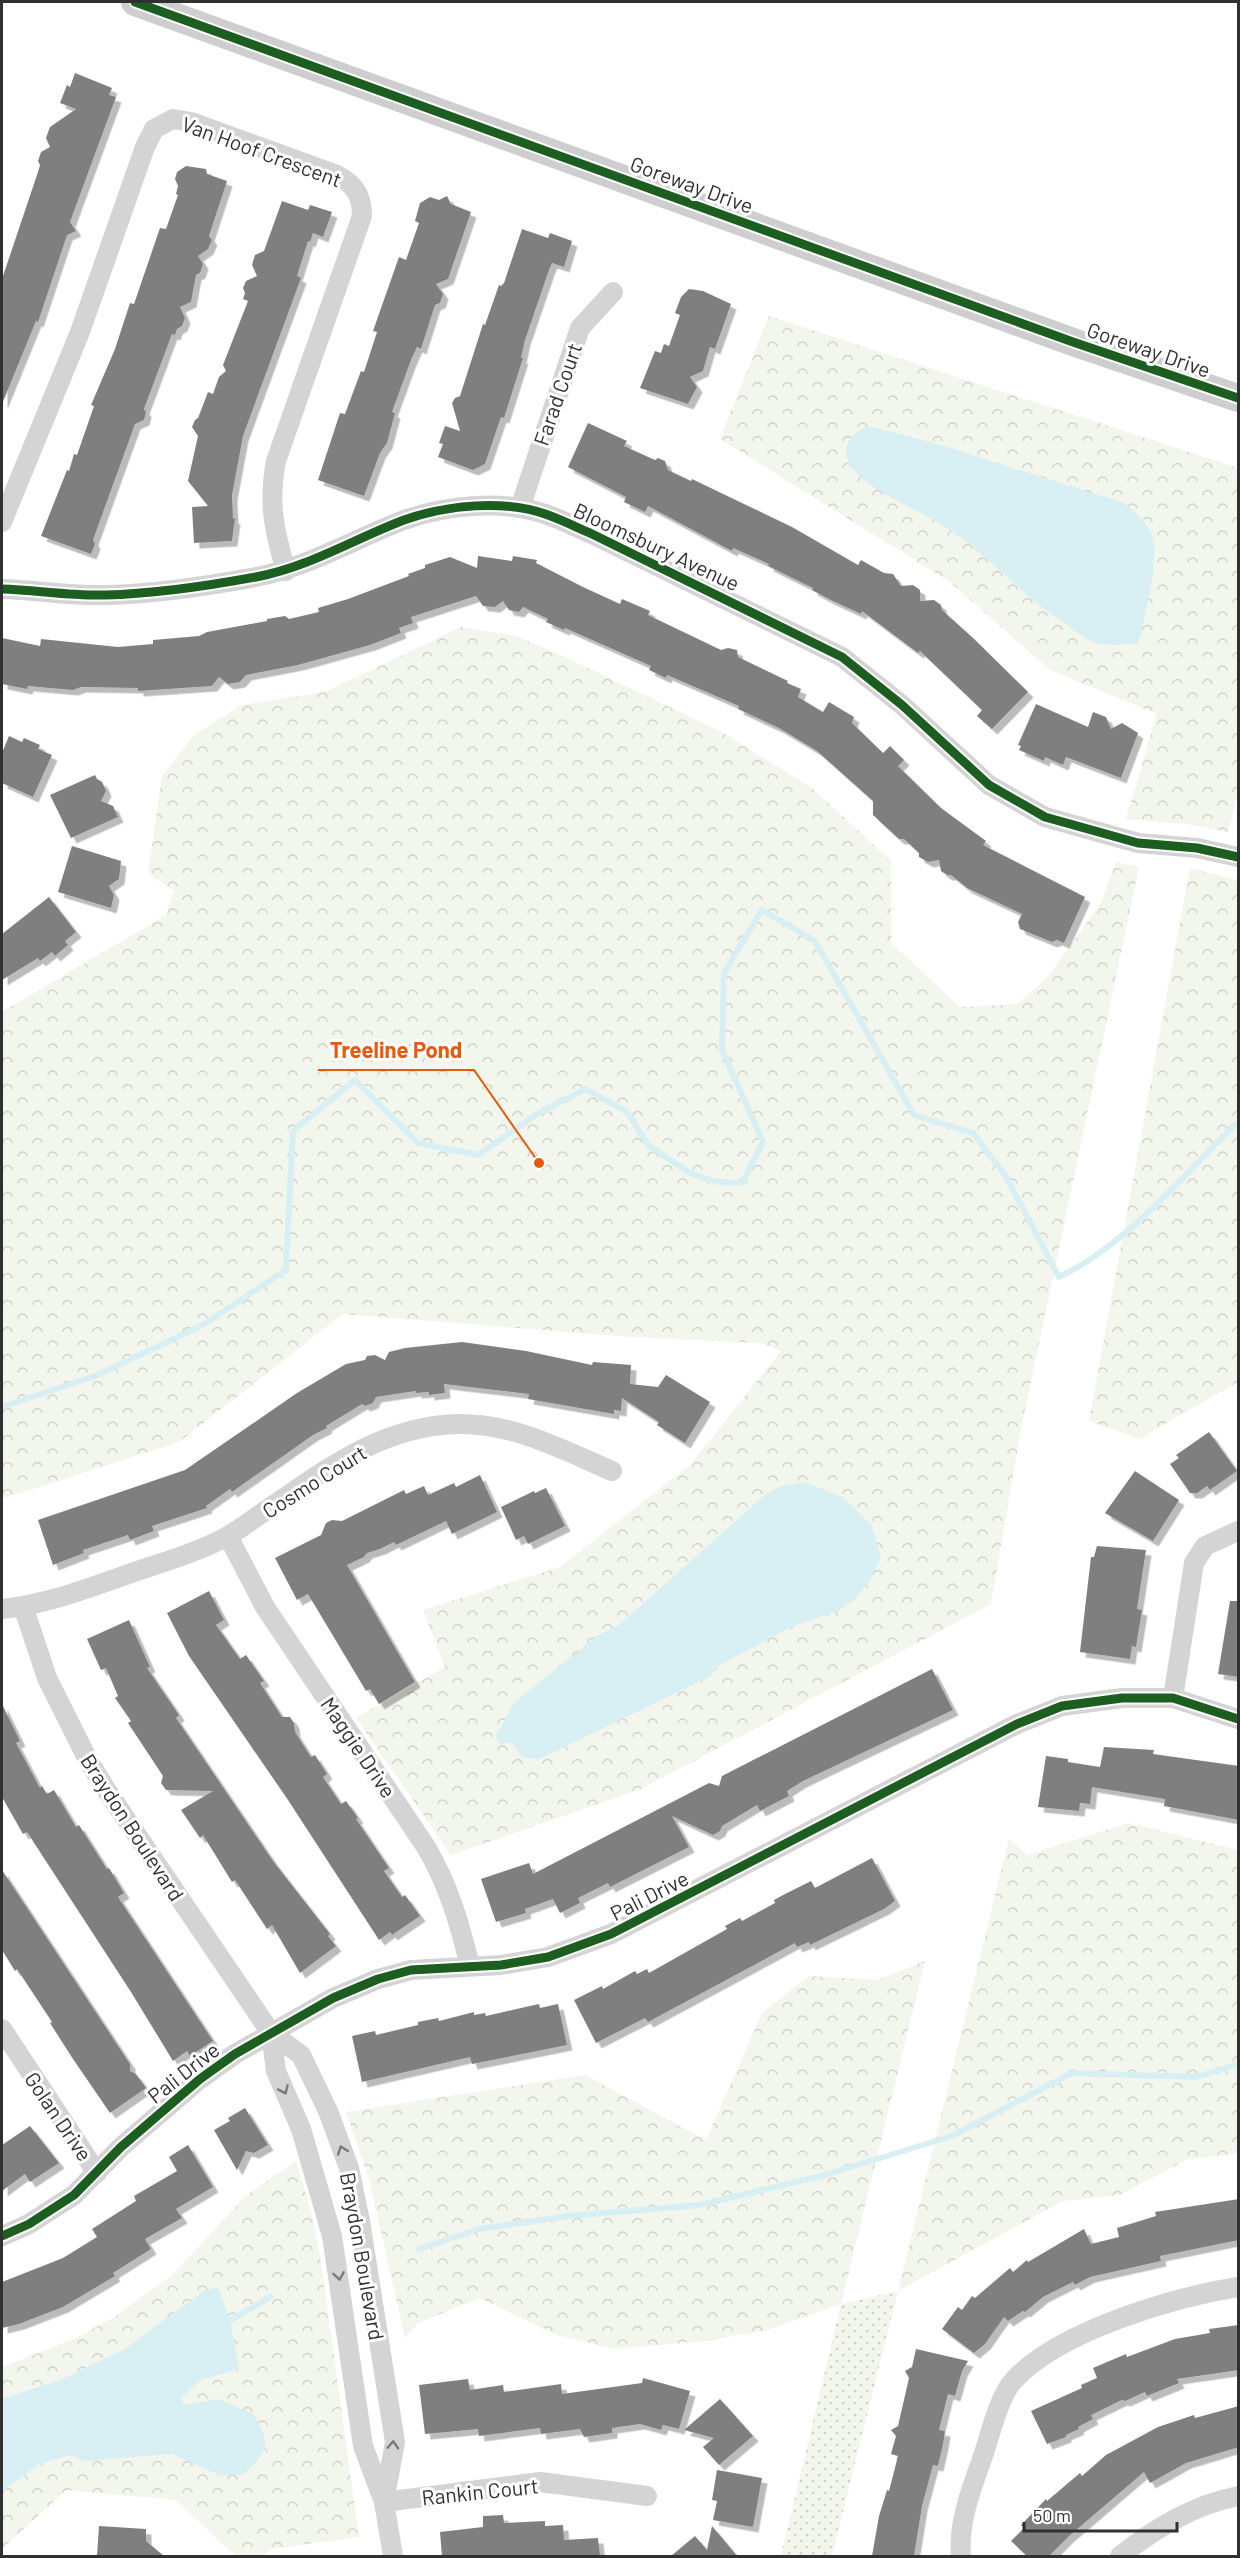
<svg xmlns="http://www.w3.org/2000/svg" width="1240" height="2558" viewBox="0 0 1240 2558" font-family="Barlow,sans-serif">
	<defs>
		<pattern id="grass-dots" width="8" height="8" patternUnits="userSpaceOnUse" patternTransform="scale(1.5)"><rect width="8" height="8" fill="#f3f6ec"/><path d="M2 2h.1M6 6h.1" fill="none" stroke="#d1d3cb" stroke-width="1.8" stroke-linecap="round"/></pattern>
		<pattern id="park-crowns" width="20" height="18" patternUnits="userSpaceOnUse" patternTransform="scale(1.5)"><rect width="20" height="18" fill="#f3f6ec"/><path d="M2 6a3 3 0 1 1 6 0M12 15a3 3 0 1 1 6 0" fill="none" stroke="#d1d3cb"/></pattern>
		<filter id="shadow"><feDropShadow dx="5.5" dy="5.5" stdDeviation="0" flood-color="#0004"/></filter>
	</defs>
	<rect width="100%" height="100%" fill="#fff"/>
	<polygon fill="url(#grass-dots)" points="898,2291 832,2556 781,2556 841,2304"/>
	<g fill="url(#park-crowns)">
		<polygon points="769,316 1238,468 1238,792 1228,832 1187,824 1126,819 1157,714 1050,670 950,582 720,439"/>
		<polygon points="461,627 516,636 565,657 722,732 812,788 891,861 891,943 960,1007 1017,1004 1046,979 1101,903 1116,862 1139,867 1020,1434 991,1604 641,1789 451,1855 356,1718 445,1667 423,1610 560,1567 690,1465 781,1351 761,1343 631,1337 343,1314 179,1442 2,1499 2,1012 166,915 174,891 148,873 162,776 194,735 242,705 325,692"/>
		<polygon points="1190,868 1238,880 1238,1382 1139,1439 1089,1421"/>
		<polygon points="1129,1823 1238,1850 1238,2153 1186,2160 1120,2195 1063,2201 898,2291 1009,1839 1027,1855"/>
		<polygon points="925,1961 841,2304 768,2330 706,2341 614,2349 557,2335 480,2298 418,2323 405,2338 369,2179 346,2112 585,2075 706,2140 762,2013 809,1976 878,1980"/>
		<polygon points="296,2161 311,2211 320,2255 359,2537 271,2549 262,2556 235,2556 176,2500 66,2490 2,2549 2,2367 76,2338 116,2316 172,2275 248,2194"/>
	</g>
	<g fill="#d8eff4">
		<path d="M866,427H873L944,446L1124,503C1135,513 1150,524 1153,539C1158,560 1146,609 1142,633L1137,643C1122,644 1106,647 1091,641C1082,637 1073,629 1064,623C1020,594 985,551 939,523C916,509 861,487 849,463C841,447 851,433 866,427Z"/>
		<polygon points="804,1482 843,1497 872,1526 881,1557 870,1580 857,1597 840,1610 791,1627 718,1666 711,1676 539,1759 523,1758 511,1742 499,1745 496,1736 514,1703 597,1636 619,1625 766,1494 781,1486"/>
		<path d="M218,2287L230,2320L239,2369L201,2380L181,2398L184,2405L218,2399L254,2414C271,2446 269,2449 244,2474L221,2476L172,2454L84,2461L71,2455L39,2464L2,2492V2399L60,2380L125,2349L204,2291Z"/>
	</g>
	<g fill="none" stroke-linecap="round" stroke-linejoin="round">
		<g stroke="#d8eff4" stroke-width="6">
			<path d="M2,1407L95,1376L203,1325L286,1270L293,1131L355,1080L418,1143L478,1155L537,1114L586,1089L628,1113L648,1145L690,1173L717,1182L742,1183L763,1142L722,1050L724,973L762,910L815,941L914,1115L973,1133L1007,1178L1059,1277C1124,1247 1184,1176 1234,1125L1238,1124"/>
			<polyline points="419,2249 479,2229 568,2216 700,2205 825,2175 952,2136 1072,2073 1196,2077 1238,2064"/>
			<polyline points="223,2325 270,2297"/>
		</g>
	</g>
	<g fill="#7f7f7f" filter="url(#shadow)">
		<polygon points="75,73 112,88 109,95 116,97 70,222 76,231 67,235 38,322 36,321 2,404 2,279 38,172 40,165 38,161 41,152 50,147 46,138 50,127 76,109 60,103 67,85 70,87"/>
		<polygon points="186,166 206,169 207,174 227,181 209,236 212,240 208,249 198,256 203,264 200,273 196,275 191,302 180,307 185,318 182,326 177,329 175,335 172,334 144,409 146,412 144,420 135,424 93,540 95,544 91,554 41,536 67,470 69,471 74,454 77,455 94,406 91,405 115,349 130,303 134,304 160,228 166,229 178,195 176,194 178,186 175,179 177,172"/>
		<polygon points="447,196 451,204 471,212 448,279 436,284 443,294 440,303 435,305 421,349 417,347 411,360 392,412 395,413 387,443 380,453 364,496 318,480 340,413 345,414 361,371 364,372 377,332 373,331 399,257 406,260 419,223 415,221 420,203 430,197 439,200"/>
		<polygon points="282,201 308,210 310,205 332,212 323,237 313,233 310,242 308,241 297,276 301,278 243,436 232,495 233,519 235,518 232,541 194,543 192,507 208,506 188,481 198,436 192,427 195,420 198,418 208,392 213,394 219,377 226,371 223,365 248,301 243,299 245,293 243,288 246,281 257,276 252,265 255,255 264,251"/>
		<polygon points="522,229 548,238 550,233 572,241 564,267 552,263 549,270 525,340 521,358 523,358 504,418 501,417 485,464 473,470 438,457 443,444 439,443 445,426 460,431 452,403 455,398 460,396 483,324 485,325 499,285 501,286 504,283"/>
		<polygon points="689,289 703,291 731,304 715,349 710,347 703,371 690,377 697,387 688,404 640,388 655,351 661,353 664,344 669,346 680,315 675,313 681,297"/>
		<polygon points="588,423 627,441 624,446 655,460 658,458 665,461 668,470 691,481 692,479 792,527 858,565 861,560 884,573 893,574 901,586 913,585 920,590 920,601 934,600 941,605 942,610 973,638 1028,692 992,729 977,716 982,710 920,651 918,653 862,611 861,614 831,600 812,590 813,588 768,566 769,564 733,548 732,551 648,506 645,512 624,502 626,497 568,467"/>
		<polygon points="478,556 512,561 513,556 537,560 536,563 583,587 620,604 622,599 650,611 648,615 721,650 728,648 737,650 738,657 788,681 787,683 801,689 798,697 823,712 829,702 854,717 852,723 883,753 890,746 904,760 898,766 941,808 986,841 983,845 1085,897 1064,943 1057,940 1052,942 1020,929 1018,922 1022,914 967,888 951,875 947,875 941,871 939,860 928,862 919,857 919,853 904,839 899,839 873,815 873,801 817,751 779,728 738,709 739,706 667,675 666,678 649,670 651,666 565,628 564,630 546,622 548,619 523,607 519,612 509,610 503,601 495,607 483,606 476,596 411,617 413,623 399,628 401,633 370,645 298,665 246,675 240,682 228,684 219,677 212,686 138,691 138,688 81,687 73,690 28,686 27,689 2,684 2,638 40,646 41,639 118,647 153,644 153,640 199,636 207,632 267,621 267,619 285,616 289,619 319,612 318,608 348,599 409,576 408,574 425,568 425,565 450,557 477,568"/>
		<polygon points="1036,704 1088,727 1093,712 1106,717 1111,729 1122,723 1138,733 1121,778 1066,757 1063,765 1045,757 1044,761 1019,750 1021,746 1018,745"/>
		<polygon points="9,736 22,742 24,738 40,745 38,749 52,755 33,797 2,783 2,753"/>
		<polygon points="95,775 97,779 102,782 106,791 101,801 113,806 118,817 71,838 50,795"/>
		<polygon points="72,846 121,861 119,879 109,886 114,895 111,908 58,892"/>
		<polygon points="49,897 76,932 65,941 68,945 55,956 52,952 40,961 38,958 2,980 2,934"/>
		<polygon points="462,1342 526,1351 592,1365 593,1362 631,1365 630,1384 658,1387 666,1375 710,1402 685,1443 657,1425 659,1422 622,1398 621,1411 614,1410 614,1414 528,1399 529,1394 444,1384 445,1393 429,1395 429,1392 416,1393 416,1391 376,1397 373,1403 365,1406 362,1404 326,1426 327,1428 313,1435 232,1492 230,1489 206,1506 207,1508 152,1526 154,1531 130,1540 128,1535 83,1550 84,1553 53,1565 38,1520 185,1470 297,1393 346,1364 365,1360 367,1356 375,1355 385,1360 389,1352 405,1348"/>
		<polygon points="1209,1432 1237,1471 1210,1490 1207,1486 1197,1493 1190,1493 1170,1464 1179,1458 1176,1455"/>
		<polygon points="1135,1471 1179,1500 1153,1541 1105,1513"/>
		<polygon points="480,1475 497,1512 452,1534 446,1521 396,1545 394,1542 380,1549 367,1553 364,1557 347,1565 415,1682 379,1704 370,1689 366,1691 308,1594 297,1600 275,1558 321,1535 326,1523 332,1520 342,1521 404,1490 406,1494 424,1486 428,1495 454,1483 456,1487"/>
		<polygon points="546,1488 565,1526 528,1544 524,1536 516,1540 501,1507 534,1491 535,1493"/>
		<polygon points="1097,1546 1146,1550 1137,1609 1142,1610 1136,1647 1132,1646 1130,1659 1080,1652 1091,1557 1094,1557"/>
		<polygon points="209,1591 224,1620 216,1625 240,1659 246,1655 264,1681 260,1683 282,1717 290,1717 294,1723 295,1732 311,1757 315,1755 327,1774 323,1777 341,1804 346,1801 358,1818 356,1819 389,1868 384,1871 402,1897 405,1895 420,1916 392,1935 390,1932 379,1940 288,1800 189,1656 167,1613"/>
		<polygon points="1230,1601 1239,1601 1239,1677 1218,1674"/>
		<polygon points="129,1620 150,1667 147,1668 179,1715 176,1718 273,1861 330,1934 328,1936 336,1946 300,1973 272,1925 267,1929 235,1880 232,1882 203,1835 200,1838 181,1810 213,1791 166,1790 161,1783 163,1776 128,1723 131,1721 115,1698 118,1696 106,1668 101,1670 87,1639"/>
		<polygon points="932,1669 953,1710 803,1781 787,1791 789,1796 760,1811 757,1805 722,1826 720,1831 713,1835 672,1816 689,1847 610,1887 608,1883 578,1898 580,1903 560,1913 553,1899 525,1909 526,1913 496,1922 481,1879 529,1863 533,1874 709,1783 719,1786 722,1776"/>
		<polygon points="2,1704 20,1741 16,1743 40,1788 42,1786 47,1794 54,1790 76,1827 79,1825 107,1869 109,1868 124,1893 118,1897 213,2041 190,2056 187,2051 173,2061 131,1992 27,1832 23,1834 2,1797"/>
		<polygon points="1104,1747 1154,1750 1153,1754 1239,1766 1239,1820 1164,1806 1165,1799 1092,1787 1090,1804 1080,1803 1079,1811 1038,1807 1046,1756 1068,1759 1068,1762 1100,1767"/>
		<polygon points="872,1858 895,1901 884,1909 810,1945 809,1942 797,1947 795,1943 648,2022 645,2018 596,2043 574,2000 602,1986 603,1989 635,1971 637,1974 647,1969 649,1973 727,1929 725,1926 740,1918 742,1921 775,1903 774,1900 785,1894 811,1881 815,1888"/>
		<polygon points="2,1870 130,2064 130,2071 136,2074 146,2088 110,2113 73,2059 50,2023 52,2022 17,1969 15,1971 2,1950"/>
		<polygon points="539,2004 540,2008 558,2004 567,2045 472,2064 470,2057 362,2082 352,2036 375,2031 376,2035 418,2025 418,2022 438,2018 439,2021 474,2012 474,2015 485,2013 486,2016"/>
		<polygon points="245,2108 268,2145 254,2153 246,2151 237,2170 214,2130 230,2121 228,2118"/>
		<polygon points="30,2126 59,2163 30,2182 25,2174 2,2191 2,2145"/>
		<polygon points="188,2145 213,2187 176,2209 182,2218 145,2239 151,2249 113,2273 115,2276 63,2307 19,2324 2,2328 2,2282 63,2258 97,2237 92,2229 136,2201 134,2196 177,2171 169,2157"/>
		<polygon points="1239,2199 1239,2240 1160,2256 1161,2261 1090,2277 1075,2285 1073,2282 1043,2297 1025,2312 1023,2311 1008,2321 1004,2317 985,2344 974,2353 942,2329 958,2307 962,2310 972,2296 975,2298 1010,2268 1013,2272 1027,2260 1028,2262 1084,2229 1091,2244 1119,2237 1117,2228 1156,2216 1155,2212"/>
		<polygon points="1239,2325 1239,2370 1177,2379 1179,2383 1147,2396 1145,2392 1125,2401 1122,2400 1091,2415 1093,2419 1078,2427 1079,2429 1066,2435 1066,2437 1047,2444 1031,2411 1082,2388 1081,2385 1097,2378 1093,2368 1126,2354 1127,2357 1175,2339 1210,2333 1209,2329"/>
		<polygon points="916,2349 968,2361 962,2371 955,2396 948,2394 939,2430 945,2431 943,2444 938,2466 933,2465 922,2506 914,2556 872,2556 879,2516 887,2490 889,2491 898,2456 891,2454 896,2436 891,2430 898,2426 909,2378 905,2371 912,2367"/>
		<polygon points="643,2378 690,2391 679,2429 663,2425 661,2430 640,2424 612,2428 612,2433 584,2437 580,2429 541,2434 540,2428 479,2436 478,2429 425,2434 419,2385 468,2379 470,2390 503,2385 504,2392 561,2384 562,2394 642,2383"/>
		<polygon points="720,2399 753,2436 719,2465 703,2447 714,2438 684,2430"/>
		<polygon points="1239,2406 1239,2447 1186,2463 1150,2483 1144,2472 1068,2537 1049,2556 1027,2556 1011,2541 1024,2528 1021,2525 1046,2499 1047,2501 1080,2473 1082,2476 1106,2455 1158,2427 1194,2415 1195,2418"/>
		<polygon points="717,2470 762,2478 753,2527 713,2520 717,2501 712,2500"/>
		<polygon points="503,2515 504,2523 545,2521 545,2526 563,2525 564,2540 598,2538 600,2556 442,2556 440,2532 483,2527 483,2516"/>
		<polygon points="99,2526 146,2529 146,2541 164,2556 97,2556"/>
		<polygon points="712,2526 737,2556 671,2556 695,2536 707,2550"/>
	</g>
	<g fill="none" stroke-linecap="round" stroke-linejoin="round">
		<g stroke="#d4d4d4" stroke-width="20">
			<polyline points="520,508 580,328 613,292"/>
			<path d="M2,522L80,332L145,147L154,129L173,119L191,122L337,175C355,185 362,195 362,216L276,461C268,503 274,530 286,571"/>
			<path d="M2,589C36,590 71,596 106,595C155,594 207,586 256,577C309,567 354,539 404,520C447,505 504,499 548,515C562,520 576,527 590,533L842,657L902,705L989,785L1045,817L1138,843L1197,848L1238,857"/>
			<path d="M228,1536L265,1607L426,1847C449,1886 459,1922 470,1966"/>
			<polyline points="23,1606 47,1678 88,1760 105,1788 271,2033 301,2055 328,2111 349,2168 360,2221 395,2442 384,2502"/>
			<path d="M2,1609C49,1604 92,1587 137,1571C167,1561 198,1552 226,1537C241,1529 254,1518 268,1509C328,1468 381,1427 456,1424C511,1422 563,1450 612,1471"/>
			<polyline points="1173,1698 1194,1563 1205,1546 1238,1531"/>
			<polyline points="2,2029 97,2173"/>
			<polyline points="271,2033 276,2071 301,2129 332,2236 363,2446 384,2502 393,2556"/>
			<polyline points="2,2236 29,2224 74,2195 121,2147 200,2079 235,2054 333,1998 378,1979 411,1970 501,1965 548,1957 611,1934 1017,1724 1062,1706 1122,1698 1173,1698 1238,1719"/>
			<polyline points="384,2502 540,2482 647,2496"/>
			<path d="M961,2556C958,2523 971,2490 982,2459C990,2437 998,2397 1014,2380C1059,2331 1174,2297 1238,2287"/>
			<path d="M1120,2556C1156,2528 1193,2505 1238,2496"/>
		</g>
		<polyline stroke="#cecece" stroke-width="28" points="135,2 1073,342 1238,398"/>
		<defs>
			<g id="cycleway">
				<polyline points="135,2 1073,342 1238,398"/>
				<path d="M2,589C36,590 71,596 106,595C155,594 207,586 256,577C309,567 354,539 404,520C447,505 504,499 548,515C562,520 576,527 590,533L842,657L902,705L989,785L1045,817L1138,843L1197,848L1238,857"/>
				<polyline points="2,2236 29,2224 74,2195 121,2147 200,2079 235,2054 333,1998 378,1979 411,1970 501,1965 548,1957 611,1934 1017,1724 1062,1706 1122,1698 1173,1698 1238,1719"/>
			</g>
		</defs>
		<use href="#cycleway" stroke="#fff" stroke-width="13"/>
		<use href="#cycleway" stroke="#1b5e20" stroke-width="9"/>
	</g>
	<defs><path id="oneway-chevron" d="M-2-3.5L2.5 0L-2 3.5" fill="none" stroke-width="1.6" stroke-linecap="round" stroke-linejoin="round" transform="scale(1.5)"/></defs>
	<g stroke="#7a7a7a">
		<use href="#oneway-chevron" transform="translate(284 2090) rotate(66)"/>
		<use href="#oneway-chevron" transform="translate(342 2150) rotate(-110)"/>
		<use href="#oneway-chevron" transform="translate(339 2276) rotate(81)"/>
		<use href="#oneway-chevron" transform="translate(393 2445) rotate(-87)"/>
	</g>
	<g text-anchor="middle" dominant-baseline="central" stroke-width="6" stroke-linejoin="round" paint-order="stroke">
		<g font-size="21" fill="#303030" stroke="#fff">
			<text transform="translate(262 151) rotate(20)">Van Hoof Crescent</text>
			<text transform="translate(692 184) rotate(20)">Goreway Drive</text>
			<text transform="translate(1149 349) rotate(19)">Goreway Drive</text>
			<text transform="translate(557 394) rotate(-71)">Farad Court</text>
			<text transform="translate(657 546) rotate(25)">Bloomsbury Avenue</text>
			<text transform="translate(314 1481) rotate(-32)">Cosmo Court</text>
			<text transform="translate(359 1747) rotate(56)">Maggie Drive</text>
			<text transform="translate(133 1827) rotate(57)">Braydon Boulevard</text>
			<text transform="translate(649 1895) rotate(-27)">Pali Drive</text>
			<text transform="translate(183 2072) rotate(-38)">Pali Drive</text>
			<text transform="translate(59 2116) rotate(56)">Golan Drive</text>
			<text transform="translate(363 2256) rotate(80)">Braydon Boulevard</text>
			<text transform="translate(480 2491) rotate(-6)">Rankin Court</text>
		</g>
	</g>
	<path fill="none" stroke="#e8590c" stroke-width="2" d="M539 1163L474 1070H318"/>
	<circle fill="#e8590c" stroke="#fff" stroke-width="2" cx="539" cy="1163" r="6"/>
	<g font-size="22" text-anchor="middle" font-weight="bold" fill="#e8590c" stroke="#fff" stroke-width="6" stroke-linejoin="round" paint-order="stroke">
		<text x="396" y="1058">Treeline Pond</text>
	</g>
	<rect width="1240" height="2558" fill="none" stroke="#303030" stroke-width="6"/>
	<path d="M1024 2522v9h153v-9" fill="none" stroke="#303030" stroke-width="3"/>
	<text x="1033" y="2522" font-size="18" fill="#303030" stroke="#ffffff" stroke-width="4.5" paint-order="stroke">50 m</text>
</svg>
